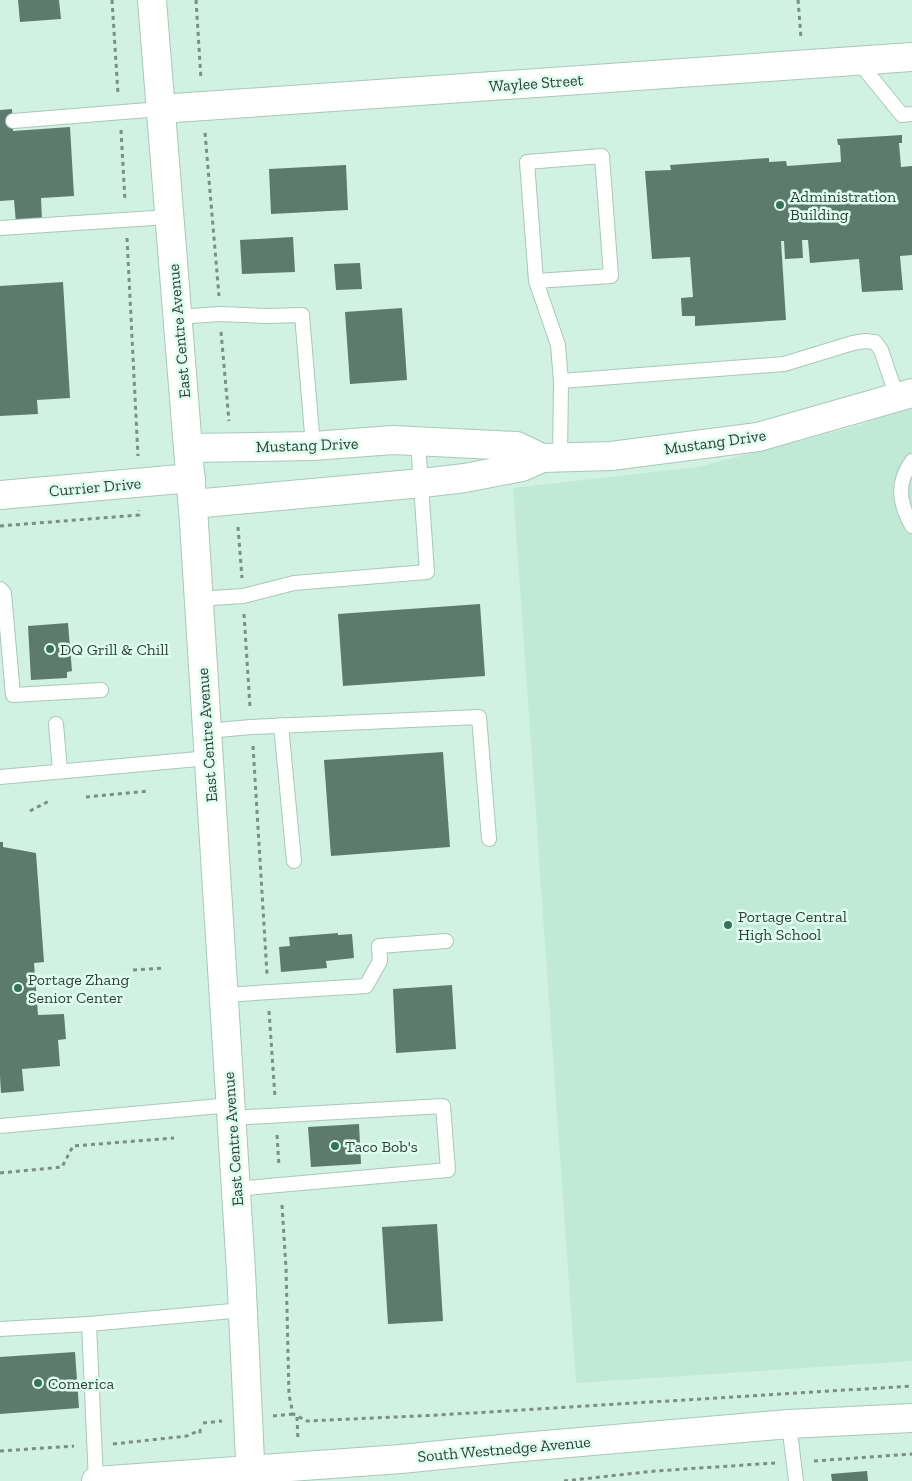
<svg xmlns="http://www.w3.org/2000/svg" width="912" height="1481" viewBox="0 0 912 1481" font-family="'Zilla Slab',serif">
	<rect width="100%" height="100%" fill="#d1f1e2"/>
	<polygon fill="#c0e9d6" points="912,404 912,1361 576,1383 513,488 698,467 861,425"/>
	<g fill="#5c7a6d">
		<polygon points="18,0 59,0 61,19 20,22"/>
		<polygon points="12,109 13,131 70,127 74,196 41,198 42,221 16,223 14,200 0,201 0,110"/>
		<polygon points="902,135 902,143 899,143 901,167 912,166 912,255 900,256 903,290 862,292 859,259 810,263 808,240 802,240 803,258 785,259 784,241 781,241 786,320 695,326 695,316 682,316 681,298 693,297 690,257 652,259 645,171 671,170 670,165 769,158 769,162 786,161 787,166 841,162 840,145 838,145 837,139"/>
		<polygon points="346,165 348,210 271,214 269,169"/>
		<polygon points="293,237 295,272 242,274 240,240"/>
		<polygon points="360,263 362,289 336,290 334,264"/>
		<polygon points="63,282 70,398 37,400 38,414 0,416 0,286"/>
		<polygon points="402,308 407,380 350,384 345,312"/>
		<polygon points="480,604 485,676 343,686 338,614"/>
		<polygon points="68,623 72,671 67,672 67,678 31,680 28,626"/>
		<polygon points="443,752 450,847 331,856 324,760"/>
		<polygon points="0,842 3,842 3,847 36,853 44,962 34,963 38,1015 64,1014 66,1039 58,1040 60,1066 22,1069 24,1091 1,1093 0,1076"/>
		<polygon points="338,933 338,935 352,934 354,958 326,961 327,968 281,972 279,947 290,946 289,937"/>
		<polygon points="452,985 456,1049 396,1053 393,989"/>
		<polygon points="359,1124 361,1164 311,1167 308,1127"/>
		<polygon points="437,1224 443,1321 388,1324 382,1227"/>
		<polygon points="75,1352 79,1408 0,1414 0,1357"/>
		<polygon points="867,1471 868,1481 832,1481 831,1474"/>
	</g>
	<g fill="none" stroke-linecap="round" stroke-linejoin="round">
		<defs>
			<g id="service">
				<polyline points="858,61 902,115 912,114"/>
				<polyline points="13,121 160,109"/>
				<polyline points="0,228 169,217"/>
				<polyline points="536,281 611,276 602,156 527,162 536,281 558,345 561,381"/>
				<polyline points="177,317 220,314 266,316 302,315 313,446"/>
				<polyline points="560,457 561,381 784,364 853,343 865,341 875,342 881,350 897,397"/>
				<path d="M912,461C896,483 899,503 912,526"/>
				<polyline points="0,589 4,593 13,695 101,690"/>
				<polyline points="198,599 243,596 294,583 427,572 418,442"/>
				<polyline points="56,724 60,771"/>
				<polyline points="281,725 294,861"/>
				<polyline points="207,731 251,727 479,717 489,839"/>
				<polyline points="0,777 209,758"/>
				<polyline points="224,995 366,986 380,961 379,946 446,941"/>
				<polyline points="231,1118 443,1106 448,1170 235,1189"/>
				<polyline points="0,1126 231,1105"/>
				<polyline points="0,1329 89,1324"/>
				<polyline points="789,1424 796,1481"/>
				<polyline points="96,1481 89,1324 243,1310"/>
			</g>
			<g id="minor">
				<polyline points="160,109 912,57"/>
				<polyline points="188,448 313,446 393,440 517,446 542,458"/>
				<polyline points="0,495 191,478"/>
				<polyline points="193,504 422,483 465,478 522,467 542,458 611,456 758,437 912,393"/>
			</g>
			<polyline id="tertiary" points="96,1481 401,1459 511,1448 789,1424 912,1418"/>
			<polyline id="secondary" points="152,0 194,523 241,1271 251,1481"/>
		</defs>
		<use href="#service" stroke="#a8c8b9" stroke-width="16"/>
		<use href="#minor" stroke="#a8c8b9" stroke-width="30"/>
		<use href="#tertiary" stroke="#a8c8b9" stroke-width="30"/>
		<use href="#secondary" stroke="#a8c8b9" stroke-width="30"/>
		<g stroke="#7a8f85" stroke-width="3" stroke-dasharray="4 4" stroke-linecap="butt">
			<polyline points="112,0 118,94"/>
			<polyline points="196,0 201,79"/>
			<polyline points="798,0 801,38"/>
			<polyline points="121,130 125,201"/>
			<polyline points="205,133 219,296"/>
			<polyline points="127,238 138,456"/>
			<polyline points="221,332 229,421"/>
			<polyline points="0,526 139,515 139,510"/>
			<polyline points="238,527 242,578"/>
			<polyline points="244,614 250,707"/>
			<polyline points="253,746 267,974"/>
			<polyline points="86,797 149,791"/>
			<polyline points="30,811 51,800"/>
			<polyline points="133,970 164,968"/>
			<polyline points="86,975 99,973"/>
			<polyline points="269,1011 275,1097"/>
			<polyline points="277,1135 279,1166"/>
			<polyline points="0,1173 62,1167 73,1146 174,1138"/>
			<polyline points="282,1205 286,1268 289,1395 293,1414 307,1421 439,1415 912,1386"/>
			<polyline points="273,1416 293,1414"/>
			<polyline points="297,1417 298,1441"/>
			<polyline points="203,1423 222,1421"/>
			<polyline points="113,1444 187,1436 200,1430 200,1437"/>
			<polyline points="0,1451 74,1446"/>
			<polyline points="814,1461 912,1454"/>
			<polyline points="564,1481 655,1471 775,1463"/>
		</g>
		<use href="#service" stroke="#fff" stroke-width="14"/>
		<use href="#minor" stroke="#fff" stroke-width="28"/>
		<use href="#tertiary" stroke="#fff" stroke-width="28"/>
		<use href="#secondary" stroke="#fff" stroke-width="28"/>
	</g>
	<g fill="#37725b" stroke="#deffef" stroke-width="2">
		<circle cx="780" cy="205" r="5"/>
		<circle cx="50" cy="649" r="5"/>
		<circle cx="728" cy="925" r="5"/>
		<circle cx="18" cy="988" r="5"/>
		<circle cx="335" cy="1146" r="5"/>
		<circle cx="38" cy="1383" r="5"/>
	</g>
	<g text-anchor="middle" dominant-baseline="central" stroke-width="5" stroke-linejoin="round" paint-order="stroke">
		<g font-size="16" fill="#313e38" stroke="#deffef">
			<text transform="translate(536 83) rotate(-4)">Waylee Street</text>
			<text transform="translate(179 331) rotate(-95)">East Centre Avenue</text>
			<text transform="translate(715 442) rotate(-8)">Mustang Drive</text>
			<text transform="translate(307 445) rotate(-2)">Mustang Drive</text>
			<text transform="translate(95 487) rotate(-5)">Currier Drive</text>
			<text transform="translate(207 735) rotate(-94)">East Centre Avenue</text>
			<text transform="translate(233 1139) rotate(-94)">East Centre Avenue</text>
			<text transform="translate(504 1449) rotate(-5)">South Westnedge Avenue</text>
		</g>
		<g font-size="16" fill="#313e38" stroke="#deffef" text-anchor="start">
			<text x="790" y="196">Administration<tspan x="790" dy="18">Building</tspan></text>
			<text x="60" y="649">DQ Grill &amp; Chill</text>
			<text x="738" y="916">Portage Central<tspan x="738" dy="18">High School</tspan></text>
			<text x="28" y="979">Portage Zhang<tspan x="28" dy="18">Senior Center</tspan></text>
			<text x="345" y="1146">Taco Bob's</text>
			<text x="48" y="1383">Comerica</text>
		</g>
	</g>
</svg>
